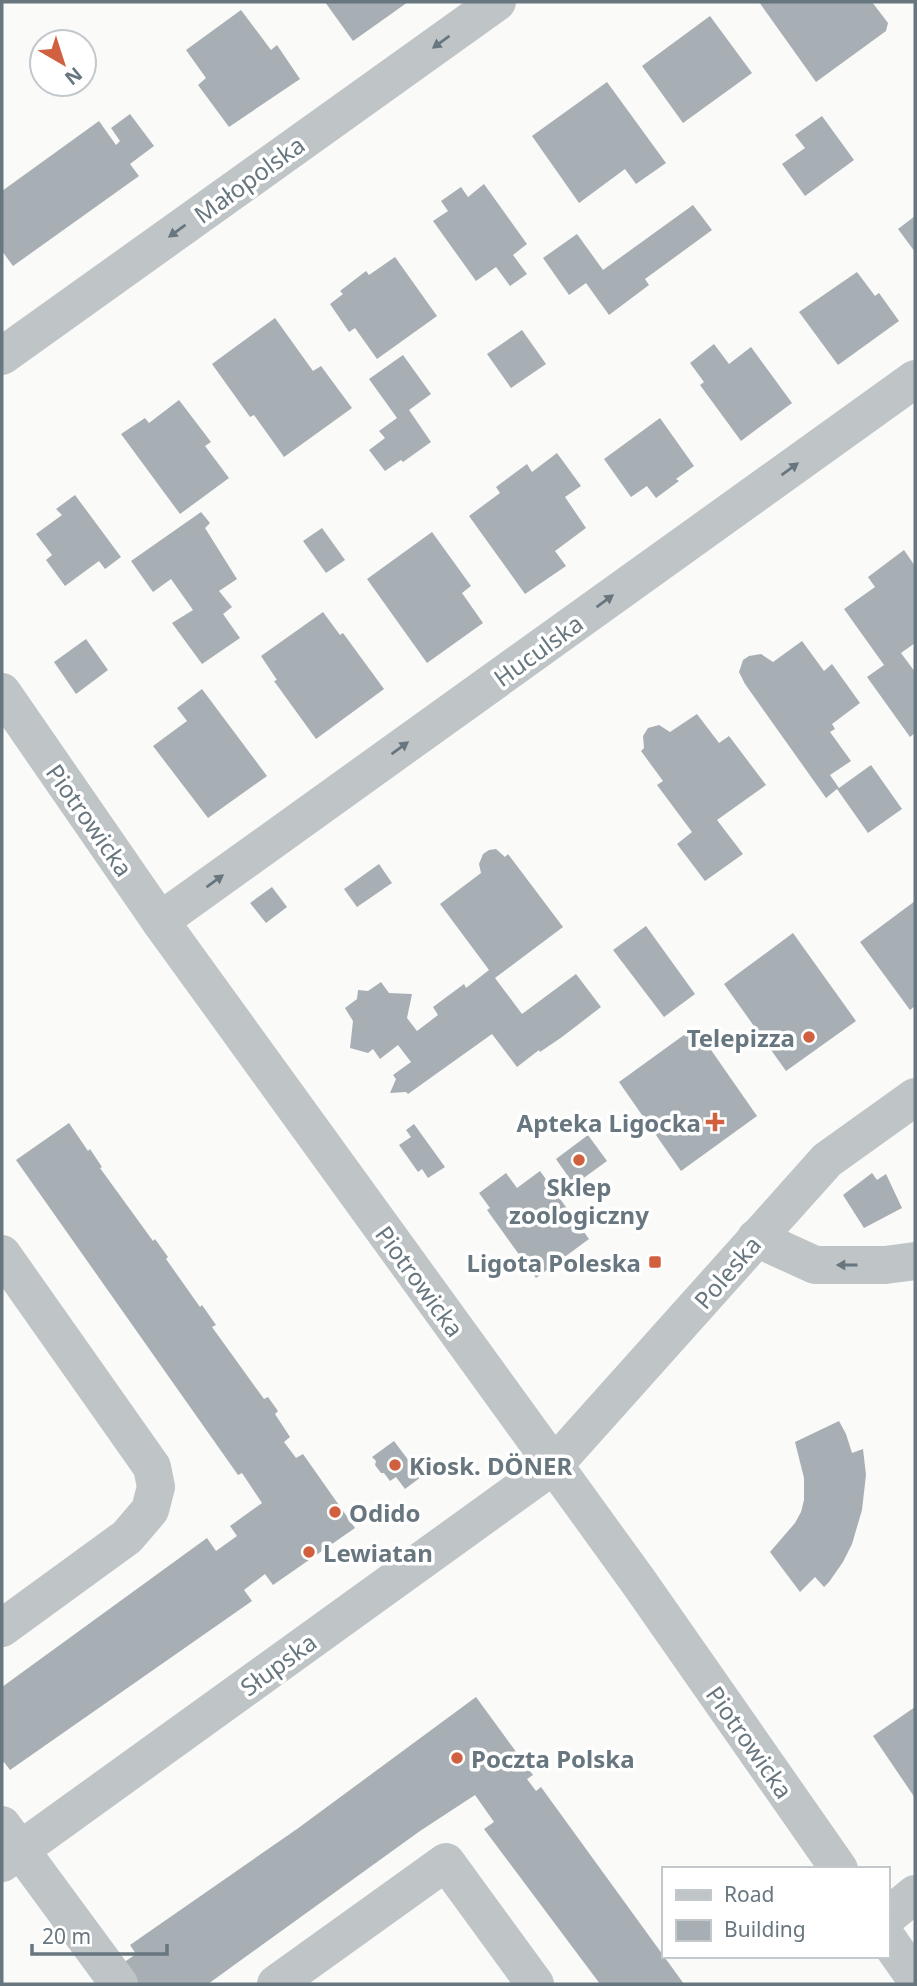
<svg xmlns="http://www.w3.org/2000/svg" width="917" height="1986" viewBox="0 0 917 1986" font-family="'Noto Sans',sans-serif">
	<rect width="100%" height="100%" fill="#fafaf8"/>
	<g fill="#a7afb4">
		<polygon points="325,2 408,2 353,41"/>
		<polygon points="759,2 872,2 888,23 886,31 816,82"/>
		<polygon points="241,10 271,50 277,45 300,79 229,127 198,85 206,78 186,50"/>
		<polygon points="710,16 752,73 683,123 642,66"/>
		<polygon points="607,82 666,163 636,184 625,169 579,203 532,136"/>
		<polygon points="130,114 154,146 130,164 139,176 13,266 2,251 2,191 99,121 116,145 120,141 111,128"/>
		<polygon points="822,116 854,160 805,196 782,164 805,148 795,135"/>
		<polygon points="484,184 527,244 513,255 527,274 510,286 496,267 476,281 433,221 448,211 441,201 461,187 468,197"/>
		<polygon points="693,205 712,230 645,279 649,285 609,315 586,283 569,295 543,258 577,234 603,270"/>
		<polygon points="915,216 915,252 898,229"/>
		<polygon points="395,257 437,316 377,359 355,328 349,332 330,304 343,294 340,291 366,271 369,275"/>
		<polygon points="857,272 875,296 879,293 899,321 838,365 799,312"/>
		<polygon points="275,318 313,371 321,366 352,408 284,457 254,415 250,417 212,364"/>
		<polygon points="522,330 546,364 511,388 487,354"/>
		<polygon points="714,344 729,364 751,347 792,403 741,441 700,385 704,382 690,363"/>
		<polygon points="403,355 431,394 409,410 431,442 403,462 401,460 385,471 369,450 385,438 379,431 397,418 369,379"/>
		<polygon points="179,400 211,442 205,446 229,478 180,514 121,434 145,418 149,423"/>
		<polygon points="660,418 694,466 676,479 679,481 656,498 647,486 631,497 604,459"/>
		<polygon points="557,453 581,486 565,497 586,528 555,551 566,566 525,594 469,516 500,493 496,487 527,464 532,472"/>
		<polygon points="75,495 121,557 105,569 99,561 65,586 46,560 52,555 36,534 62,515 56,509"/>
		<polygon points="201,512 210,523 205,528 237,579 219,591 232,607 223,614 240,638 202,664 172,623 193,610 171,579 153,592 131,561"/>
		<polygon points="322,528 345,560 326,573 303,541"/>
		<polygon points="432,532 471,586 462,593 483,623 427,663 367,579"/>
		<polygon points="904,550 915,566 915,643 901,653 915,672 915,733 910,737 867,677 884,665 844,609 875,587 868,577"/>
		<polygon points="323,612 340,635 343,633 384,689 316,739 274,681 277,680 261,656"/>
		<polygon points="86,639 108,670 76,694 54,662"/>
		<polygon points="802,641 824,671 832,664 860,703 832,724 835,729 830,732 851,761 830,775 839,788 871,765 902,809 868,833 837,789 826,798 745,684 739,672 743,660 749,656 761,654 773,662"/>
		<polygon points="202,689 267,776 208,818 153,746 187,721 177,708"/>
		<polygon points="697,714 719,743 729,736 766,785 717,820 743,854 705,881 677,844 692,832 657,785 663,781 641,751 644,748 643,736 648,728 659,725 670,732"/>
		<polygon points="496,849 505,857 508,854 563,927 495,978 522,1014 576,974 601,1007 562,1037 540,1052 539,1050 517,1067 492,1034 408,1094 406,1092 390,1093 396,1079 393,1075 411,1062 398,1045 380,1059 373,1049 368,1053 350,1048 353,1021 345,1008 357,999 358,990 368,991 381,982 389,993 412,994 407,1018 417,1031 438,1015 433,1007 464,984 466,988 489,970 440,904 481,873 479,864 483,854 489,850"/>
		<polygon points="379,864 392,883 357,907 344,889"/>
		<polygon points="272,887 287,907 266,923 250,903"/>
		<polygon points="915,901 915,1006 910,1010 860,942"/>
		<polygon points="646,926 695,994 664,1017 613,950"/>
		<polygon points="793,933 856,1021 786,1071 724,984"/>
		<polygon points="695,1027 757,1116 681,1171 619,1082"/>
		<polygon points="69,1123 88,1151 90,1149 102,1167 100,1168 153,1241 155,1239 168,1257 166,1259 200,1307 202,1305 216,1325 212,1327 264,1399 268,1397 278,1411 275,1414 290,1437 284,1442 296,1458 303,1454 355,1528 273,1585 265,1574 244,1590 252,1601 10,1770 4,1762 2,1764 2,1687 207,1538 216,1551 237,1536 230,1526 262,1503 242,1473 238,1475 16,1160"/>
		<polygon points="414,1124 445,1167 428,1178 422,1169 418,1172 399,1145 411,1137 406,1130"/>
		<polygon points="588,1135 607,1161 574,1185 556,1159"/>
		<polygon points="540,1171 589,1239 536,1278 487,1210 490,1208 479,1193 506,1173 517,1188"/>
		<polygon points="872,1173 877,1180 886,1174 902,1208 864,1228 843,1195"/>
		<polygon points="839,1421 846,1434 852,1453 863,1449 866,1475 862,1510 852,1544 843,1562 829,1582 824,1587 815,1577 800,1592 770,1552 795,1523 801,1512 804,1500 804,1478 795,1442"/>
		<polygon points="394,1441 421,1477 405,1489 396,1477 390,1481 384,1473 381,1473 375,1465 376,1461 372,1457"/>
		<polygon points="476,1697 533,1775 527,1779 536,1791 541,1787 684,1984 600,1984 484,1829 494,1822 475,1795 420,1831 208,1984 93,1984 136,1954 130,1945 297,1829"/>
		<polygon points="915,1707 915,1798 873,1736"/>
	</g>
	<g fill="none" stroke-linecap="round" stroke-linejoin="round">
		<g stroke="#bfc4c7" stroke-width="38">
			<polyline points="2,356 497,2"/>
			<polyline points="2,692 160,921 638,1581 839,1869"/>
			<polyline points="160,921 915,379"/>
			<polyline points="756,1238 815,1265 885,1265 915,1261"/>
			<polyline points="2,1254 152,1467 156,1487 150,1510 127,1537 2,1628"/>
			<polyline points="2,1825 119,1984"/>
			<polyline points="2,1863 554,1465 827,1160 915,1097"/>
			<polyline points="887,1917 915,1894"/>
			<polyline points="887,1938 915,1978"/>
			<polyline points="276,1984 446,1862 535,1984"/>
		</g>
	</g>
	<defs><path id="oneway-solid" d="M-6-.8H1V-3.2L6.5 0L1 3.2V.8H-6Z" transform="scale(1.75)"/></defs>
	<g fill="#67767f">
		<use href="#oneway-solid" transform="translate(441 42) rotate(144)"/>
		<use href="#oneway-solid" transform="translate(177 231) rotate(144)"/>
		<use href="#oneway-solid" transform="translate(790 469) rotate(-36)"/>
		<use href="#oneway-solid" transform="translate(605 601) rotate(-36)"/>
		<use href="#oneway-solid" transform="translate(400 748) rotate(-36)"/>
		<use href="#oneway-solid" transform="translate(215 881) rotate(-36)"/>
		<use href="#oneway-solid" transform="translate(847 1265) rotate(180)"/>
	</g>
	<g fill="#d16041" stroke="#fff" stroke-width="2.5">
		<circle cx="809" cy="1037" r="7"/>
		<path d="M711.5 1111.5h7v7h7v7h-7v7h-7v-7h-7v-7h7z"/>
		<circle cx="579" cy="1160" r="7"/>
		<rect x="648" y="1255" width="14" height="14" rx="3.5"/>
		<circle cx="395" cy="1465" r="7"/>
		<circle cx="335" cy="1512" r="7"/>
		<circle cx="309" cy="1552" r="7"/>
		<circle cx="457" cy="1758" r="7"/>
	</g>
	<g text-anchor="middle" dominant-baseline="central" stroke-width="7" stroke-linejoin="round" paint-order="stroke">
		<g font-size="24" fill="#67767f" stroke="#fff">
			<text transform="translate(249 179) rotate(-36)">Małopolska</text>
			<text transform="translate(538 650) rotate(-36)">Huculska</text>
			<text transform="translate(90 820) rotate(55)">Piotrowicka</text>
			<text transform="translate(727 1272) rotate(-49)">Poleska</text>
			<text transform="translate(420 1281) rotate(54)">Piotrowicka</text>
			<text transform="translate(278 1664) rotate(-36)">Słupska</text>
			<text transform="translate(750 1742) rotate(55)">Piotrowicka</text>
		</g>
		<g font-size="24" font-weight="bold" fill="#67767f" stroke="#fff" text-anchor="start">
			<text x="795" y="1037" text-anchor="end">Telepizza</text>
			<text x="701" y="1122" text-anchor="end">Apteka Ligocka</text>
			<text x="579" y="1186" text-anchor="middle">Sklep<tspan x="579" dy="28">zoologiczny</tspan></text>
			<text x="641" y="1262" text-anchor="end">Ligota Poleska</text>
			<text x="409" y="1465">Kiosk. DÖNER</text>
			<text x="349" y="1512">Odido</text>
			<text x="323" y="1552">Lewiatan</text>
			<text x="471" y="1758">Poczta Polska</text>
		</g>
	</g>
	<rect width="917" height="1986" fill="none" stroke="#67767f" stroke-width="7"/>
	<rect x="662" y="1867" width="228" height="91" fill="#ffffff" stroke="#c2c8cc" stroke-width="2"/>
	<rect x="676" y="1890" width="35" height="10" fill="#bfc4c7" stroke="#c2c8cc" stroke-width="2"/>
	<text x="724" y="1902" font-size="21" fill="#67767f">Road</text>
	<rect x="676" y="1920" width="35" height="21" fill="#a7afb4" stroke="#c2c8cc" stroke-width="2"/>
	<text x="724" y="1937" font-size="21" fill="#67767f">Building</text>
	<g transform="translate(63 63) rotate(141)"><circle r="33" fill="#ffffff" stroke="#c2c8cc" stroke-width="2"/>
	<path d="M0-5L12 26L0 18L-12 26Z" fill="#d16041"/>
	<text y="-10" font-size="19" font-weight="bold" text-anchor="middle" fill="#67767f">N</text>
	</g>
	<path d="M32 1944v10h135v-10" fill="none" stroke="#67767f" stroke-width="3.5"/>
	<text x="42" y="1944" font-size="21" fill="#67767f" stroke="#ffffff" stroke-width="5" paint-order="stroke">20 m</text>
</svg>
